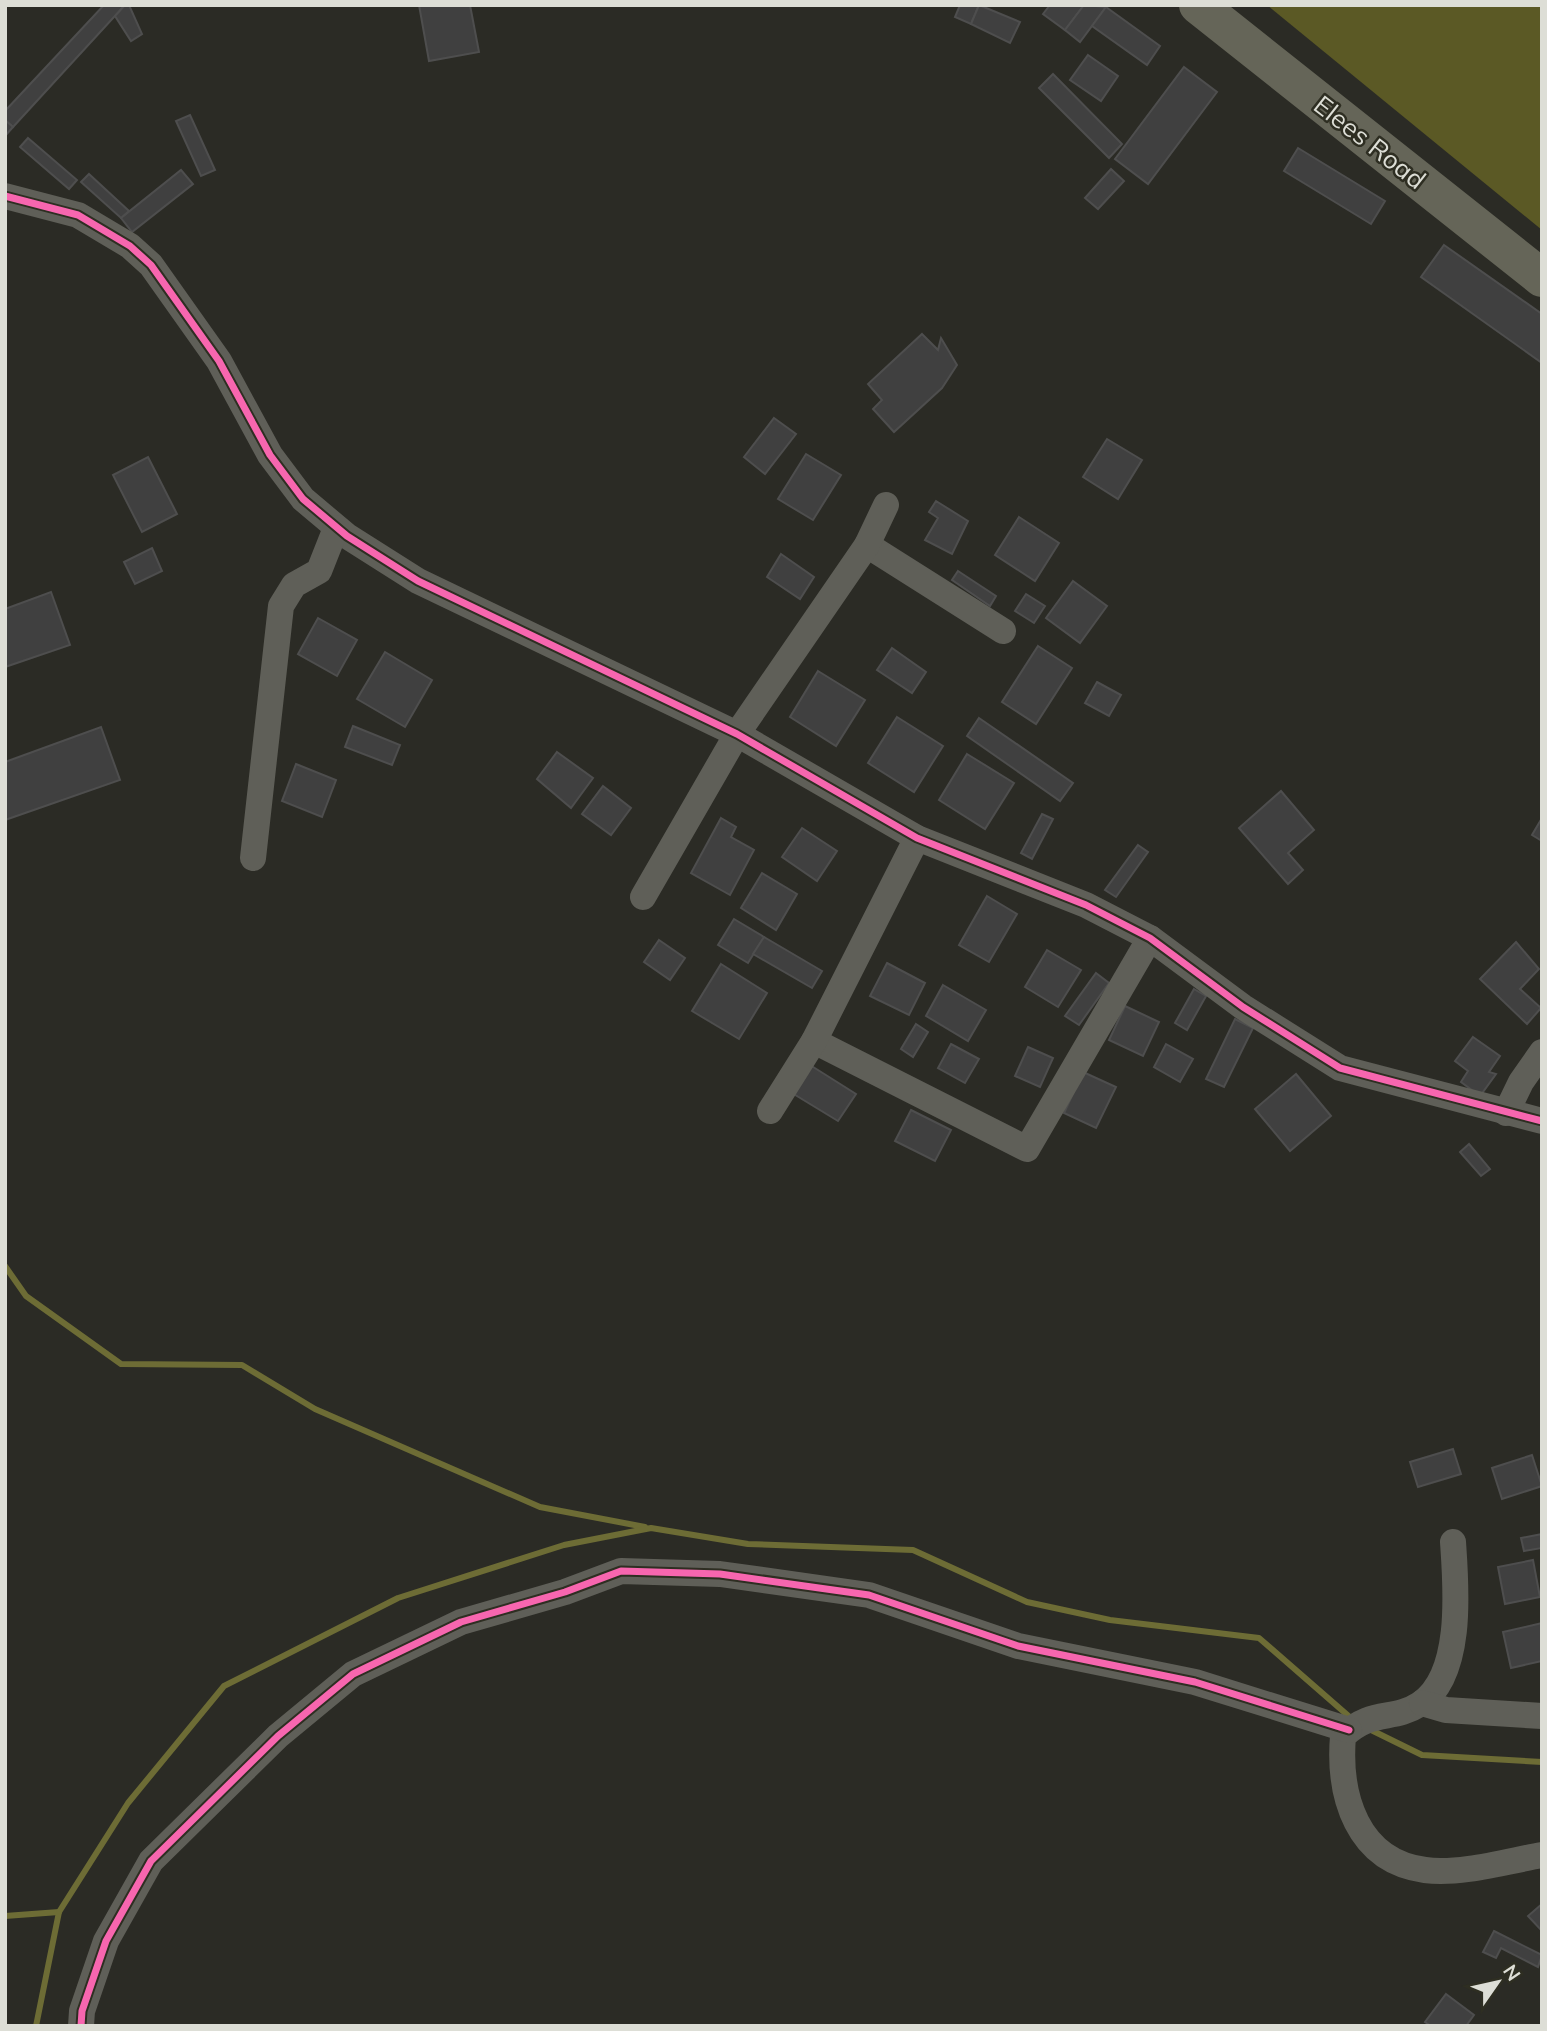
<svg xmlns="http://www.w3.org/2000/svg" width="1547" height="2031" viewBox="0 0 1547 2031" font-family="Mulish,sans-serif">
	<rect width="100%" height="100%" fill="#2b2b25"/>
	<polygon fill="#5b5925" points="1267,5 1542,5 1542,230"/>
	<g fill="none" stroke-linecap="round" stroke-linejoin="round">
		<g stroke="#6d6c35" stroke-width="6">
			<polyline points="5,1266 26,1296 121,1364 242,1365 315,1409 540,1507 645,1527"/>
			<polyline points="1367,1728 1422,1755 1542,1762"/>
			<polyline points="5,1916 59,1912"/>
			<polyline points="36,2026 59,1912 128,1803 224,1686 398,1598 564,1545 651,1528 748,1544 913,1550 1027,1602 1110,1620 1259,1638 1352,1719"/>
		</g>
	</g>
	<g fill="#404040" stroke="#4e4e4e" stroke-width="2">
		<polygon points="104,5 125,5 13,127 5,120 5,111"/>
		<polygon points="125,5 129,5 142,34 131,41 115,16"/>
		<polygon points="419,5 470,5 479,52 429,61"/>
		<polygon points="960,5 979,5 971,24 955,17"/>
		<polygon points="979,5 1020,22 1010,43 971,24"/>
		<polygon points="1050,5 1084,5 1065,30 1043,14"/>
		<polygon points="1084,5 1106,7 1080,42 1065,30"/>
		<polygon points="1106,7 1160,46 1147,65 1092,26"/>
		<polygon points="1088,55 1118,76 1101,101 1070,80"/>
		<polygon points="1184,67 1217,92 1148,184 1115,159"/>
		<polygon points="1053,74 1122,144 1109,158 1039,88"/>
		<polygon points="190,115 215,170 201,176 176,121"/>
		<polygon points="5,120 13,127 5,136"/>
		<polygon points="28,138 77,180 69,189 20,147"/>
		<polygon points="1298,148 1385,201 1371,224 1284,171"/>
		<polygon points="1111,169 1124,181 1098,209 1085,198"/>
		<polygon points="181,170 193,184 132,232 121,218"/>
		<polygon points="89,174 129,211 121,218 81,182"/>
		<polygon points="1444,245 1542,314 1542,363 1421,277"/>
		<polygon points="922,334 938,350 941,338 957,365 942,388 894,432 873,409 882,400 868,384"/>
		<polygon points="774,418 796,434 765,474 744,457"/>
		<polygon points="1107,439 1142,460 1118,499 1083,477"/>
		<polygon points="806,454 841,475 813,520 778,499"/>
		<polygon points="148,457 177,514 142,532 113,475"/>
		<polygon points="936,501 968,521 952,554 925,540 938,518 929,512"/>
		<polygon points="1019,517 1059,543 1035,581 995,555"/>
		<polygon points="152,548 162,571 135,584 124,562"/>
		<polygon points="781,554 814,577 800,599 767,577"/>
		<polygon points="958,571 996,596 990,606 952,580"/>
		<polygon points="1073,581 1107,606 1080,643 1046,618"/>
		<polygon points="51,592 70,645 5,667 5,609"/>
		<polygon points="1026,594 1045,606 1034,623 1015,611"/>
		<polygon points="318,618 357,640 337,676 298,654"/>
		<polygon points="1038,646 1072,668 1036,724 1002,702"/>
		<polygon points="892,648 926,672 912,693 877,670"/>
		<polygon points="385,652 432,680 405,727 357,699"/>
		<polygon points="818,671 865,700 836,746 790,717"/>
		<polygon points="1097,682 1121,695 1109,716 1085,703"/>
		<polygon points="897,717 943,746 914,792 868,763"/>
		<polygon points="979,718 1073,783 1060,801 967,736"/>
		<polygon points="353,726 400,745 392,765 345,747"/>
		<polygon points="101,727 120,780 5,820 5,762"/>
		<polygon points="557,752 593,778 571,808 537,779"/>
		<polygon points="967,754 1014,783 985,829 939,800"/>
		<polygon points="296,764 336,780 322,817 282,801"/>
		<polygon points="603,786 631,808 611,835 582,814"/>
		<polygon points="1281,791 1314,830 1288,853 1303,870 1288,884 1239,828"/>
		<polygon points="1042,814 1053,819 1032,859 1021,853"/>
		<polygon points="721,818 736,827 731,837 754,850 730,895 691,873"/>
		<polygon points="1542,818 1542,841 1532,835"/>
		<polygon points="802,828 837,851 817,881 782,857"/>
		<polygon points="1138,845 1148,852 1116,897 1105,890"/>
		<polygon points="762,873 797,894 776,930 741,908"/>
		<polygon points="987,896 1017,914 989,962 959,945"/>
		<polygon points="734,919 764,937 748,963 718,945"/>
		<polygon points="764,937 822,971 812,988 753,954"/>
		<polygon points="659,940 685,958 670,980 644,962"/>
		<polygon points="1516,942 1539,969 1520,989 1541,1008 1527,1024 1480,979"/>
		<polygon points="1047,950 1081,970 1058,1007 1025,987"/>
		<polygon points="887,963 925,983 909,1015 870,996"/>
		<polygon points="721,964 767,993 739,1039 692,1011"/>
		<polygon points="1096,973 1109,983 1079,1025 1065,1016"/>
		<polygon points="943,985 986,1010 968,1041 926,1016"/>
		<polygon points="1194,989 1206,996 1187,1030 1175,1023"/>
		<polygon points="1125,1006 1159,1022 1143,1056 1109,1040"/>
		<polygon points="1235,1019 1253,1028 1224,1087 1206,1079"/>
		<polygon points="916,1024 928,1032 913,1057 901,1049"/>
		<polygon points="1473,1037 1500,1056 1489,1072 1496,1074 1480,1096 1461,1082 1468,1071 1455,1061"/>
		<polygon points="951,1044 979,1059 965,1083 938,1068"/>
		<polygon points="1166,1044 1193,1059 1180,1082 1154,1067"/>
		<polygon points="1028,1047 1053,1058 1040,1087 1015,1076"/>
		<polygon points="810,1065 856,1094 838,1121 792,1093"/>
		<polygon points="1083,1072 1116,1087 1096,1128 1064,1113"/>
		<polygon points="1296,1074 1331,1116 1290,1151 1255,1109"/>
		<polygon points="911,1110 951,1130 935,1161 895,1141"/>
		<polygon points="1469,1144 1490,1169 1481,1176 1460,1152"/>
		<polygon points="1453,1449 1461,1474 1418,1487 1410,1462"/>
		<polygon points="1532,1455 1542,1486 1502,1499 1492,1468"/>
		<polygon points="1542,1534 1542,1548 1524,1551 1521,1538"/>
		<polygon points="1533,1560 1540,1597 1505,1604 1498,1567"/>
		<polygon points="1542,1623 1542,1661 1511,1668 1503,1632"/>
		<polygon points="1542,1904 1542,1931 1528,1916"/>
		<polygon points="1494,1931 1542,1955 1538,1967 1501,1948 1496,1958 1483,1952"/>
		<polygon points="1446,1994 1474,2015 1466,2026 1431,2026 1425,2022"/>
	</g>
	<g fill="none" stroke-linecap="round" stroke-linejoin="round">
		<g stroke="#5f5f58" stroke-width="26">
			<polyline points="5,196 78,215 130,246 151,265 219,361 270,455 303,499 347,536 418,581 737,734 917,838 1086,905 1150,938 1243,1007 1340,1068 1542,1121"/>
			<polyline points="867,545 1003,631"/>
			<polyline points="253,858 281,606 294,585 319,571 336,528"/>
			<polyline points="643,897 737,734 867,545 886,505"/>
			<polyline points="814,1041 1027,1149 1150,938"/>
			<polyline points="770,1111 814,1041 917,838"/>
			<polyline points="1506,1113 1521,1082 1542,1052"/>
			<path d="M1453,1542C1456,1586 1464,1675 1420,1704C1392,1722 1373,1708 1343,1736C1338,1796 1357,1861 1425,1870C1459,1875 1508,1861 1542,1855"/>
			<polyline points="1422,1703 1446,1710 1542,1716"/>
			<polyline points="81,2026 82,2011 106,1941 151,1861 278,1736 353,1674 461,1622 565,1592 621,1571 720,1574 869,1595 1018,1646 1195,1682 1349,1730"/>
		</g>
		<polyline stroke="#656558" stroke-width="38" points="1198,5 1542,278"/>
		<defs>
			<g id="cycleway">
				<polyline points="5,196 78,215 130,246 151,265 219,361 270,455 303,499 347,536 418,581 737,734 917,838 1086,905 1150,938 1243,1007 1340,1068 1542,1121"/>
				<polyline points="81,2026 82,2011 106,1941 151,1861 278,1736 353,1674 461,1622 565,1592 621,1571 720,1574 869,1595 1018,1646 1195,1682 1349,1730"/>
			</g>
		</defs>
		<use href="#cycleway" stroke="#2e2e22" stroke-width="11"/>
		<use href="#cycleway" stroke="#f766af" stroke-width="7"/>
	</g>
	<g text-anchor="middle" dominant-baseline="central" stroke-width="5" stroke-linejoin="round" paint-order="stroke">
		<g font-size="26" fill="#ddded6" stroke="#2e2e22">
			<text transform="translate(1370 142) rotate(38)">Elees Road</text>
		</g>
	</g>
	<rect width="1547" height="2031" fill="none" stroke="#ddded6" stroke-width="14"/>
	<g transform="translate(1498 1982) rotate(56)" stroke="#2e2e22" stroke-width="5" paint-order="stroke">
	<path d="M0-5L12 26L0 18L-12 26Z" fill="#ddded6"/>
	<text y="-10" font-size="19" font-weight="bold" text-anchor="middle" fill="#ddded6">N</text>
	</g>
</svg>
